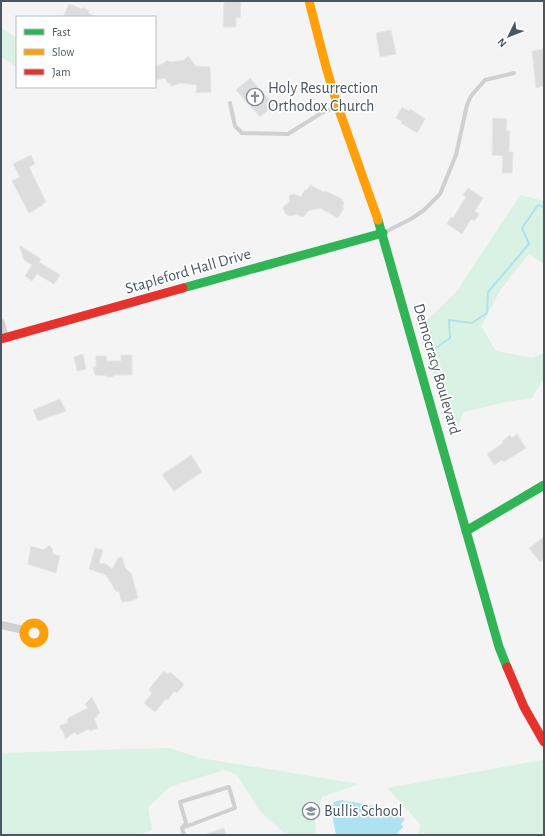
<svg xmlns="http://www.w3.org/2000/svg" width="545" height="836" viewBox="0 0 545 836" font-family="'Alegreya Sans',sans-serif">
	<rect width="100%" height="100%" fill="#f4f4f4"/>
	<g fill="#d9f2e3">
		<polygon points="1,27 17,39 17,67 1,57"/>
		<polygon points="520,195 544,201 544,264 529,254 501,289 481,326 496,351 532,358 544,353 544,378 532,398 506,402 464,412 452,440 420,327 457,291"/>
		<polygon points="169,748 200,758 359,784 322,797 315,819 316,835 286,835 259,810 237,775 224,770 170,787 148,807 152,830 140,835 1,835 1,753"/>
		<polygon points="542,760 544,763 544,835 417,835 421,825 387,788"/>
	</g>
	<path fill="#aee2f0" d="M341,800C361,804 390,806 405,819L401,824L403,827L396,835H378L377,834L374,835H336L331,809L334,802Z"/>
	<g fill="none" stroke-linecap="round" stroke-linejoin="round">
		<polyline stroke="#aee2f0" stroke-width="2" points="436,348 450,338 449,320 472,323 487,313 488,292 529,244 522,228 538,205 544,207"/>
	</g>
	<g fill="#ddddde" stroke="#e5e6e7">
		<polygon points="224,1 241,1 240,18 236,17 236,27 223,27"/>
		<polygon points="69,4 82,9 83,7 89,11 88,13 96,17 68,17 64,15"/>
		<polygon points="391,30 396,54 380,57 376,33"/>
		<polygon points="544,49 544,86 536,88 532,51"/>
		<polygon points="188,56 196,66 210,67 211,92 196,93 197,85 182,83 171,86 170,83 167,83 166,78 155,80 155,67 164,63 166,61 169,61 171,62 184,60"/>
		<polygon points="250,78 274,105 260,117 236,90"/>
		<polygon points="402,107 409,111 410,109 425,119 417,133 401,123 402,121 396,118"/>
		<polygon points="493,118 507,119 506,131 510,131 509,152 513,152 512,173 502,173 503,156 492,155"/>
		<polygon points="31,155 35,164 29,167 46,202 42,204 43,205 29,213 12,181 20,177 13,164"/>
		<polygon points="310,185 324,192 325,191 342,199 344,204 342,207 344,208 338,218 320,208 308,211 303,217 300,216 298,214 289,216 285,213 283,208 285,205 288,204 287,203 290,202 289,197 290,195 294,194 301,197 304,191 308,189"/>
		<polygon points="468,188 483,198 475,211 479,214 474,221 471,219 462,234 447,224 451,217 453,218 466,197 463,195"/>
		<polygon points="19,245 41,259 39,262 60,275 54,284 37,274 32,281 25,276 32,265 24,260"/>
		<polygon points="83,354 86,369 77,371 74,357"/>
		<polygon points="121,355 132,355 132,375 113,375 113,377 107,377 107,376 95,375 93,367 96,367 96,356 106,356 107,361 121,361"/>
		<polygon points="60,399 66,411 38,421 33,410"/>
		<polygon points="517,434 526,448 504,462 502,460 494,465 487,454 503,443 502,441 510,435 512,438"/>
		<polygon points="191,455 202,472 174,491 162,475"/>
		<polygon points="544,537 544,559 540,562 529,548"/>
		<polygon points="31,546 44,550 48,546 50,546 52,548 53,554 60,556 56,573 28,564"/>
		<polygon points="95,548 103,550 99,563 106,564 112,569 118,558 121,557 123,559 125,568 131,573 138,598 131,601 122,602 119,592 116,591 106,575 89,569"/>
		<polygon points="164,671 168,674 170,672 184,684 177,693 174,691 168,700 166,699 155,712 144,703 152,693 149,689"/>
		<polygon points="92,697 100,713 97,715 97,717 94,718 98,728 90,731 89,729 77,735 75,732 65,739 64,733 59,726 67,723 68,718 88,708 85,704"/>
		<polygon points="224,828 226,835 206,835 206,834"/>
	</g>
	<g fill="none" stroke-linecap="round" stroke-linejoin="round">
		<g stroke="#ced0d2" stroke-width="4">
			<polyline points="230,103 235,126 242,133 288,134 323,112 338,107"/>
			<polyline points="383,233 411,219 424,210 440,194 456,155 467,105 471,96 485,80 514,73"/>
			<polygon points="229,787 235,808 182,828 186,823 180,802"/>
			<polyline points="182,828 184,835"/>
		</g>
		<g stroke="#ced0d2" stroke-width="8">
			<polyline points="1,323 5,338"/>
			<polyline points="1,625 24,630"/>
		</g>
		<g stroke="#30b455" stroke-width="9">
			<polyline points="378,220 499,647 507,667"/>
			<polyline points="183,288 383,233"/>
			<polyline points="466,531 544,485"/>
		</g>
		<g stroke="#ff9f0a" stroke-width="9">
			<polyline points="309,1 326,67 338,107 378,220"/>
			<circle cx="34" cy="633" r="10"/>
		</g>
		<g stroke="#e5322d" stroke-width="9">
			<polyline points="1,339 183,288"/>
			<polyline points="507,667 524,707 544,742"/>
		</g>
	</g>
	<defs>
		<symbol id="church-ring" viewBox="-11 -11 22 22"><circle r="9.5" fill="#fff" stroke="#868d94" stroke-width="1.5"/><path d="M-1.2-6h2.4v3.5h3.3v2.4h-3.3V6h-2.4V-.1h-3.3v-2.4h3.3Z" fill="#868d94"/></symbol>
		<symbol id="school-ring" viewBox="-11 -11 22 22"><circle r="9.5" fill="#fff" stroke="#868d94" stroke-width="1.5"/><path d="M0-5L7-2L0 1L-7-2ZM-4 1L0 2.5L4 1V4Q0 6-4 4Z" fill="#868d94"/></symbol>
	</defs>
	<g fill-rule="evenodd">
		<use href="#church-ring" x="245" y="87" width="20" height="20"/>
		<use href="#school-ring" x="301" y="801" width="20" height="20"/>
	</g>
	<g text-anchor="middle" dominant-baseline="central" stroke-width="3.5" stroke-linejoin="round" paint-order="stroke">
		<g font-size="16" fill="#4a5661" stroke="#fff" text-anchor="start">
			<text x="268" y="88">Holy Resurrection<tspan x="268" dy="18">Orthodox Church</tspan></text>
			<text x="324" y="811">Bullis School</text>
		</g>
		<g font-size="16" fill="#4a5661" stroke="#fff">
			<text transform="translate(188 271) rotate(-16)">Stapleford Hall Drive</text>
			<text transform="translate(437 369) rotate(74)">Democracy Boulevard</text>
		</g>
	</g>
	<rect width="545" height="836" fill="none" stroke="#4a5661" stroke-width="4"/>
	<rect x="16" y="16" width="140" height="72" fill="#ffffff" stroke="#b7bbc0"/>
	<rect x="24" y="29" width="20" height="6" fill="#30b455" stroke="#b7bbc0"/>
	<text x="52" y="36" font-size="12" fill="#4a5661">Fast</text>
	<rect x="24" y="49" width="20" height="6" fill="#ff9f0a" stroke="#b7bbc0"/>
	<text x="52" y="56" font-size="12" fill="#4a5661">Slow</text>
	<rect x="24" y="69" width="20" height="6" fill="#e5322d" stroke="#b7bbc0"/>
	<text x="52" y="76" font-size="12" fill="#4a5661">Jam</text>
	<g transform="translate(509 36) rotate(227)" stroke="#ffffff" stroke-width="3" paint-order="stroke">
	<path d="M0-3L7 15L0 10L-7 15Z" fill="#4a5661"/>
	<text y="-6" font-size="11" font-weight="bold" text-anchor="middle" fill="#4a5661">N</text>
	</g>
</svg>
